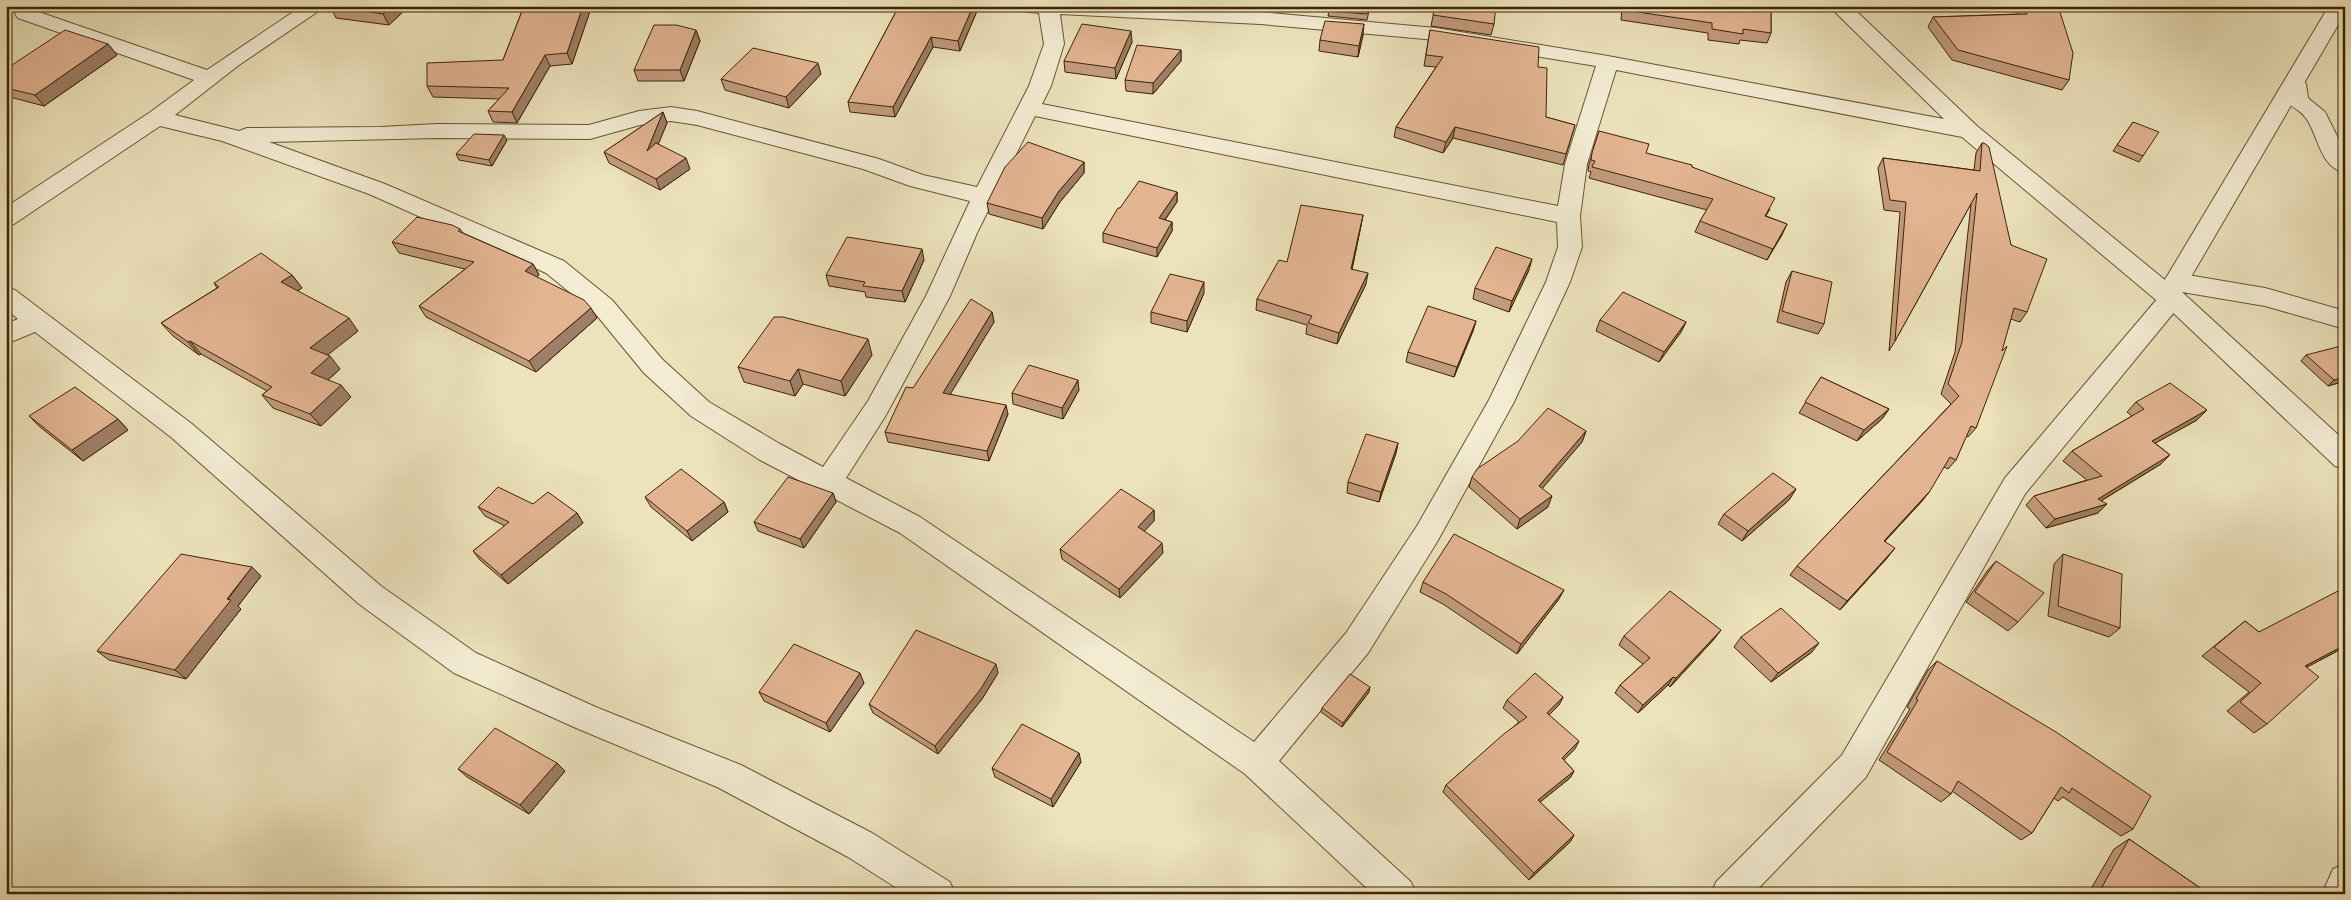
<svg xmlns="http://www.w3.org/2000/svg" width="2351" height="900" viewBox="0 0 2351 900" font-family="'Libre Caslon Text',serif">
	<rect width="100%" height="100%" fill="#ece2bc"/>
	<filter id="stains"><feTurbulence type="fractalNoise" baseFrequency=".004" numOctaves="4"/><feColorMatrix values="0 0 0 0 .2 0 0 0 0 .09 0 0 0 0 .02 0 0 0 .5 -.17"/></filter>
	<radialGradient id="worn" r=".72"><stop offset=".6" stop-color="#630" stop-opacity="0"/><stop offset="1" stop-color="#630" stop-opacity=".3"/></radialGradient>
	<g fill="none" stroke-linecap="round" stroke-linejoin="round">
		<defs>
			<g id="minor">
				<path d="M17,6H37L36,11L207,70L302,6H326L239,65L175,115L239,131L247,128L380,127L437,124L589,125L639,111L671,107L697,111L879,159L923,175L977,187L1029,86L1044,44L1039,13L1012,10L1009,6H1146L1260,12L1436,28L1608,56L1944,119L1829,6H1851L1977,126L2165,280L2167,276L2176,273L2265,288L2345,311V329L2265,306L2182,292L2345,441V469L2335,466L2167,307L2162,305L1962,137L1616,70L1587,164L1580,216L1582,247L1570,282L1514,402L1437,542L1368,653L1279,761L1411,882L1416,894H1373L1245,774L900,533L760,460L691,416L644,373L594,312L546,273L369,194L222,141L160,126L14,224L6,226V207L149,113L194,80L18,18L15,14ZM1060,14L1260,24L1436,40L1596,66L1565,164L1558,206L1042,104L1051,86L1064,44ZM1035,116L1557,222L1558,247L1546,282L1489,400L1417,526L1346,633L1254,742L920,517L846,478L886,415L950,296L977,233ZM671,121L697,125L863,169L910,186L970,201L926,296L868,401L823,467L780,444L709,402L662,359L612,300L564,261L385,184L269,142L437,138L590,139L640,125Z"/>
				<path d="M2295,77L2303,79L2306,84L2308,98L2325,112L2345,152V173C2321,167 2319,140 2308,121C2296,102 2288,115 2284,84L2287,79Z"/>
				<polygon points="6,287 15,290 192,424 381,586 476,653 598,708 741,765 872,833 950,882 955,894 906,894 848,857 717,787 576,728 454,673 359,604 172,438 35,332 6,344 6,324 18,319 6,309"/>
				<polygon points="2345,864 2345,894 2322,894 2333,869"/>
			</g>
			<polygon id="tertiary" points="2329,6 2345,6 2345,13 2181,294 2183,299 2180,305 2025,494 1866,777 1753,894 1711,894 1716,882 1842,755 2005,478 2158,298 2157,294 2160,288"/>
		</defs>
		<use href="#minor" stroke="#695431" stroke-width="2"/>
		<use href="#tertiary" stroke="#695431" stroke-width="2"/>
		<use href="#minor" fill="#f3ecd3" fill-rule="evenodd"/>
		<use href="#tertiary" fill="#f3ecd3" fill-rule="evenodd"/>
	</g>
	<g fill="#c29b7e" stroke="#3d2403">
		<polygon points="330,6 409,6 389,25 336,18"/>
		<polygon points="524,6 588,6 590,11 572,64 550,66 517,123 493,122 488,111 499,99 433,97 427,86 503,60"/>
		<polygon points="899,6 977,6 977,11 960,51 933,47 895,117 850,112 848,102"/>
		<polygon points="1370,6 1367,20 1328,16 1329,11"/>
		<polygon points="1435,6 1494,24 1491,35 1431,26"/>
		<polygon points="1622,6 1771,6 1771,33 1767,43 1740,40 1739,44 1708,40 1708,33 1621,20"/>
		<polygon points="2016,6 2058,6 2069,80 2062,90 1952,60 1928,27 1933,17 2018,14"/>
		<polygon points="696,30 700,41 684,81 638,81 634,70"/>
		<polygon points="1430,30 1538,67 1546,117 1575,125 1563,165 1453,138 1443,153 1394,137 1396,127 1436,67 1424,66"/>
		<polygon points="1363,35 1358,57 1319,51 1320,40"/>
		<polygon points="1132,42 1116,79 1065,72 1064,61"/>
		<polygon points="108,44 117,55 44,106 6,96 6,69"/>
		<polygon points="1181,50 1181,61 1153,94 1126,91 1125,80"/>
		<polygon points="821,74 789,108 725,90 721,79"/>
		<polygon points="663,112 667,123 658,144 690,169 660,190 609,163 604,152"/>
		<polygon points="2133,122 2143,156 2139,162 2113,151"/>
		<polygon points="1599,131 1646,153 1692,167 1770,209 1766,216 1787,224 1767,260 1695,232 1700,221 1707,210 1589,178 1591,172 1588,171 1589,164"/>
		<polygon points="507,140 492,166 459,160 456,154"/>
		<polygon points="1982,143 2011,245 2027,312 2020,322 2011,319 1976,428 1968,437 1966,436 1956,460 1948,469 1944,467 1923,500 1885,541 1888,557 1840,610 1790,575 1797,566 1951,404 1941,394 1955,352 1971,204 1895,341 1889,351 1900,212 1884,210 1878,168 1883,158 1974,170 1976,153"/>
		<polygon points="1084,162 1084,173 1060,202 1043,229 989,214 987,203"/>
		<polygon points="1177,192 1177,202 1165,220 1172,222 1172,231 1157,257 1103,242 1103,233 1120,208"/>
		<polygon points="1363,215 1352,269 1366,284 1337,344 1306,334 1307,325 1256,310 1257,299 1287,262"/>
		<polygon points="460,229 463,233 533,264 539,275 537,277 597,318 536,372 426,317 419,306 465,269 399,253 392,242"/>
		<polygon points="924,260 905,302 866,297 865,292 829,286 826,275"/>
		<polygon points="1529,270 1509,312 1473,299 1475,288"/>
		<polygon points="1792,271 1824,324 1818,334 1777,322 1786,282"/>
		<polygon points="292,275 302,288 297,291 358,331 327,355 340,369 328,380 351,397 321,426 273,408 262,395 267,391 201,354 199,355 173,336 161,323 217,288 214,283"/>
		<polygon points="1204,293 1187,332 1151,323 1151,312"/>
		<polygon points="992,312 994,322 950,394 1008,414 989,461 888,442 885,432 913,388"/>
		<polygon points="1600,320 1686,322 1681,332 1659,362 1596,331"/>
		<polygon points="1476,321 1473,331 1454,377 1406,362 1408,352"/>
		<polygon points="872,355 845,396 803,384 795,396 744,382 738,367"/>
		<polygon points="2306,355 2345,381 2328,386 2301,361"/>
		<polygon points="1821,377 1889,409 1882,419 1857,441 1799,413"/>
		<polygon points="1079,390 1063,419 1013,404 1012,393"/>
		<polygon points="2136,402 2207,410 2197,420 2155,443 2170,455 2161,464 2101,501 2098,513 2046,528 2026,505 2034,496 2087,480 2063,461 2072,451 2132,416 2127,412"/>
		<polygon points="29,416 118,419 128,430 83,461 40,427"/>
		<polygon points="1586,431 1582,442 1542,488 1548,507 1517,529 1469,487 1472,477"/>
		<polygon points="1398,443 1396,453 1379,502 1347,493 1348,482"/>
		<polygon points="1796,489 1789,500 1742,541 1718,524 1724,514"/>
		<polygon points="833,493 836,502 804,548 758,531 754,522"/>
		<polygon points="645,497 724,502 728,512 692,541 651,507"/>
		<polygon points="533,504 577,513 583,523 508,584 480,560 473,551 505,526 485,516 478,507"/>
		<polygon points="1154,510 1154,521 1144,531 1163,553 1120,598 1062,559 1060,549"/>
		<polygon points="2063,554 2120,628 2109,637 2048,616 2054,564"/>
		<polygon points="1996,561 2018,622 2008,631 1966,602 1987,571"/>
		<polygon points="252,567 261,576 238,606 241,609 186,679 109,660 97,651"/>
		<polygon points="1423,582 1559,599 1517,654 1443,604 1420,592"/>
		<polygon points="2345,596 2345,647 2307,667 2267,724 2254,733 2227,711 2249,692 2202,656 2245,621 2259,632"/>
		<polygon points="1624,636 1715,638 1670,687 1668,685 1638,713 1615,693 1620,685 1643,664 1619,645"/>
		<polygon points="1741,637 1812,652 1771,682 1734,647"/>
		<polygon points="1937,661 2133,829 2121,836 2063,797 2058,801 2054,798 2032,833 2021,840 1952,791 1951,794 1941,802 1879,760 1910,709 1907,707 1928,670"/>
		<polygon points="998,673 982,699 938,754 873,713 869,704"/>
		<polygon points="864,683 830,732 764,701 759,692"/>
		<polygon points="1369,692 1342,727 1321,712 1322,708"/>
		<polygon points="1563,697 1559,705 1549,715 1575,749 1564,760 1574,771 1570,778 1540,802 1574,835 1570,842 1529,880 1443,792 1446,785 1519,722 1503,708 1507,700"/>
		<polygon points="1081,762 1053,807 995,777 992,768"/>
		<polygon points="458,769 565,771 529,814 467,777"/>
		<polygon points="2129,839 2209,894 2088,894 2114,849"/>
	</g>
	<g fill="#9e7e66" stroke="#3d2403">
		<polygon points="392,6 409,6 389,25 383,14"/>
		<polygon points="583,6 588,6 590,11 572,64 567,53"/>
		<polygon points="973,6 977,6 977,11 960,51 958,41"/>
		<polygon points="1364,24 1363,35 1358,57 1359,46"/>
		<polygon points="696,30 700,41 684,81 680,70"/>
		<polygon points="1131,31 1132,42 1116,79 1115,68"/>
		<polygon points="931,37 933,47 895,117 893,107"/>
		<polygon points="108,44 117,55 44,106 35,95"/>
		<polygon points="1181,50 1181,61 1153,94 1153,83"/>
		<polygon points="545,55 550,66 517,123 512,112"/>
		<polygon points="818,63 821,74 789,108 786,97"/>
		<polygon points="663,112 667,123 651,162 647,151"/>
		<polygon points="1455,127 1453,138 1443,153 1446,142"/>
		<polygon points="504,135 507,140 492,166 489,160"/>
		<polygon points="686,158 690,169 660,190 656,179"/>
		<polygon points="1084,162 1084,173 1060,202 1043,229 1042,218 1059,191"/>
		<polygon points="6,171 11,177 6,180"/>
		<polygon points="1177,192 1177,202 1159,228 1159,218"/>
		<polygon points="1363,215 1361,226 1350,279 1351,269"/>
		<polygon points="1172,222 1172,231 1157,257 1157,248"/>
		<polygon points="1787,224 1782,235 1767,260 1773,249"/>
		<polygon points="922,249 924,260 905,302 902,291"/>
		<polygon points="1532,259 1529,270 1509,312 1512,301"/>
		<polygon points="533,264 539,275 531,282 525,271"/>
		<polygon points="1368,273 1366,284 1337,344 1339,333"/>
		<polygon points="292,275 302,288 291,295 281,282"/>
		<polygon points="1204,282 1204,293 1187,332 1187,321"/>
		<polygon points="591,308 597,318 536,372 529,361"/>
		<polygon points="992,312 994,322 945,403 943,393"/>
		<polygon points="349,318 358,331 320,361 310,348"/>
		<polygon points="1476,321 1473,331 1454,377 1457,367"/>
		<polygon points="1686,322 1681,332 1659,362 1664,352"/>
		<polygon points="868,339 872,355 845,396 841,381"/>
		<polygon points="190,341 201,354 199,355 188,342"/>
		<polygon points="330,356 340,369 321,386 311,373"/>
		<polygon points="798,369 803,384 795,396 790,381"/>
		<polygon points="2345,377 2345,381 2328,386 2334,380"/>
		<polygon points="1078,380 1079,390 1063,419 1062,408"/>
		<polygon points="341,385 351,397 321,426 310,414"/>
		<polygon points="1006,405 1008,414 989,461 987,451"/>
		<polygon points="1889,409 1882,419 1857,441 1864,430"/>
		<polygon points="2207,410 2197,420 2143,450 2152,441"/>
		<polygon points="118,419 128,430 83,461 72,450"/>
		<polygon points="1586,431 1582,442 1536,496 1539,486"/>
		<polygon points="1398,443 1396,453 1379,502 1381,492"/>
		<polygon points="2170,455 2161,464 2089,508 2098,499"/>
		<polygon points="1796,489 1789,500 1742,541 1748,531"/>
		<polygon points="1930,491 1923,500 1877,550 1884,541"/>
		<polygon points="833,493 836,502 804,548 800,539"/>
		<polygon points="1552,496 1548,507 1517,529 1520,519"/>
		<polygon points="724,502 728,512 692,541 687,531"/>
		<polygon points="2107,504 2098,513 2046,528 2055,519"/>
		<polygon points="1154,510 1154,521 1139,537 1138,527"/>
		<polygon points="577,513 583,523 508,584 501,575"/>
		<polygon points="1162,543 1163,553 1120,598 1119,589"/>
		<polygon points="1895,548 1888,557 1840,610 1847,601"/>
		<polygon points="252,567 261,576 238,606 241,609 186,679 175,670"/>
		<polygon points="1564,590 1559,599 1517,654 1521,644"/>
		<polygon points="1721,630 1715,638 1670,687 1676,678"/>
		<polygon points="1819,643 1812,652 1771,682 1778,673"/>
		<polygon points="2345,645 2345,647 2292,675 2305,666"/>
		<polygon points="996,664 998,673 982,699 938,754 935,746"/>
		<polygon points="860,673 864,683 830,732 826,723"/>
		<polygon points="1673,677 1668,685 1638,713 1643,705"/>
		<polygon points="1370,687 1369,692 1342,727 1343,723"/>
		<polygon points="1563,697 1559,705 1543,721 1547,713"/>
		<polygon points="1579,741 1575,749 1558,766 1562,758"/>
		<polygon points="1079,753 1081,762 1053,807 1051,799"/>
		<polygon points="557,763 565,771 529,814 520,805"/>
		<polygon points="1574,771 1570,778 1534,807 1538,800"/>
		<polygon points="1574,835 1570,842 1529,880 1534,873"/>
	</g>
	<g fill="#e2b492" stroke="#3d2403">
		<polygon points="330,6 392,6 383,14"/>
		<polygon points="524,6 583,6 567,53 545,55 512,112 488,111 509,88 427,86 427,63 503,60"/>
		<polygon points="899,6 973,6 958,41 931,37 893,107 848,102"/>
		<polygon points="1330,6 1369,6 1367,14 1329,11"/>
		<polygon points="1435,6 1496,6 1494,24 1433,15"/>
		<polygon points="1624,6 1771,6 1771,33 1743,29 1743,34 1712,29 1712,23 1624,10"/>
		<polygon points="2025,6 2058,6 2073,53 2069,80 1958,50 1933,17 2027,14"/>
		<polygon points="1325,21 1364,24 1359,46 1320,40"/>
		<polygon points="1082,24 1131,31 1115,68 1064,61"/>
		<polygon points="654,25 676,25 696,30 680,70 634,70"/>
		<polygon points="65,30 108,44 35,95 6,88 6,69"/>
		<polygon points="1430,30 1539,47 1538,67 1547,68 1546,117 1575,125 1566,154 1455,127 1446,142 1396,127 1443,57 1426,55"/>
		<polygon points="1137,45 1181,50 1153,83 1125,80"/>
		<polygon points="753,48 818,63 786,97 721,79"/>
		<polygon points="663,112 647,151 656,143 686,158 656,179 604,152"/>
		<polygon points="2133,122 2159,132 2143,156 2117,145"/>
		<polygon points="1599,131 1649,144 1646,153 1692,165 1692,167 1775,198 1765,216 1787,224 1773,249 1700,221 1713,199 1592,167 1595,161 1591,160 1592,153"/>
		<polygon points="474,134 504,135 489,160 456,154"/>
		<polygon points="1028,142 1084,162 1059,191 1042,218 987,203 1005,167"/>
		<polygon points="1982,143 1984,143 1989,147 2011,245 2047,259 2027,312 2014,308 2002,351 2007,346 1976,428 1971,426 1956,460 1950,457 1930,491 1884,541 1895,548 1847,601 1797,566 1959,396 1948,384 1962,342 1977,193 1895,341 1906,202 1890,200 1883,158 1980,171"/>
		<polygon points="1139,181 1177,192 1159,218 1172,222 1157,248 1103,233 1118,208 1120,208"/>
		<polygon points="1301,205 1363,215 1351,269 1368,273 1339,333 1308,323 1312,316 1257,299 1279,260 1287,262"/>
		<polygon points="417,217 452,225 460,229 458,231 533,264 525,271 584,300 591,308 529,361 419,306 474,262 392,242"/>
		<polygon points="847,237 922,249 902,291 863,286 865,282 826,275"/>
		<polygon points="1496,247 1532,259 1512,301 1475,288"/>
		<polygon points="261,253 292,275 281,282 349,318 310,348 330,356 311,373 341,385 310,414 262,395 272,387 190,341 188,342 161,323 219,287 214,283"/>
		<polygon points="1792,271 1832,282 1824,324 1782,311"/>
		<polygon points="1170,274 1204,282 1187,321 1151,312"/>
		<polygon points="1623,292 1686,322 1664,352 1600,320"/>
		<polygon points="971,299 992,312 943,393 1006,405 987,451 885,432 906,387 913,388"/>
		<polygon points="1428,306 1476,321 1457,367 1408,352"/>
		<polygon points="774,317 783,317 868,339 841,381 798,369 790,381 738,367"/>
		<polygon points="2345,345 2345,377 2334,380 2306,355"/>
		<polygon points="1029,365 1078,380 1062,408 1012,393"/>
		<polygon points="1821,377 1889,409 1864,430 1805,402"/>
		<polygon points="2170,383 2207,410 2152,441 2170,455 2098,499 2107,504 2055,519 2034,496 2102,476 2072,451 2144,409 2136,402"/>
		<polygon points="75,387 118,419 72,450 29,416"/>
		<polygon points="1548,408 1586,431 1539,486 1552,496 1520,519 1472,477 1477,469 1518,441"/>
		<polygon points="1366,434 1398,443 1381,492 1348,482"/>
		<polygon points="681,469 724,502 687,531 645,497"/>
		<polygon points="1773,473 1796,489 1748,531 1724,514"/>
		<polygon points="788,477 833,493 800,539 754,522"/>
		<polygon points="498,487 533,504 548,492 577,513 501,575 473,551 509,522 478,507"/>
		<polygon points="1121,489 1154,510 1138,527 1162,543 1119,589 1060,549"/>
		<polygon points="1454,534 1564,590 1521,644 1446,594 1423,582"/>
		<polygon points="181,554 252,567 227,599 231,600 175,670 97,651"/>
		<polygon points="2063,554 2122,574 2120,628 2058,606"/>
		<polygon points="1996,561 2044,593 2018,622 1975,592"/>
		<polygon points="1670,591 1721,630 1676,678 1673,677 1643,705 1620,685 1650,658 1624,636"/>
		<polygon points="2338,591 2345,596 2345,645 2305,666 2319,677 2267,724 2240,702 2261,683 2214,647 2245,621 2259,632"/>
		<polygon points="1781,608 1819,643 1778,673 1741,637"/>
		<polygon points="916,630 996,664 980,690 935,746 869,704"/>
		<polygon points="794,644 860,673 826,723 759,692"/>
		<polygon points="1937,661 2056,732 2151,796 2133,829 2072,788 2069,793 2061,787 2032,833 1958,781 1951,794 1887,752 1918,700 1916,699"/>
		<polygon points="1535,673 1563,697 1547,713 1579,741 1562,758 1574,771 1538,800 1574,835 1534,873 1446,785 1505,733 1527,717 1507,700"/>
		<polygon points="1350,674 1370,687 1343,723 1322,708"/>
		<polygon points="1022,724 1079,753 1051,799 992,768"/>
		<polygon points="495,728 557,763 520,805 458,769"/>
		<polygon points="2129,839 2209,894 2098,894"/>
	</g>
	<rect width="2351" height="900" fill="none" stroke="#ece2bc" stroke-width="25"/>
	<rect x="8" y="8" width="2336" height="885" fill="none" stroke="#3d2403" stroke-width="2.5"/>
	<rect x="12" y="12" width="2326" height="875" fill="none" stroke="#3d2403"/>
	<rect width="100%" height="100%" filter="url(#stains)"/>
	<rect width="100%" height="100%" fill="url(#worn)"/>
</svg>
